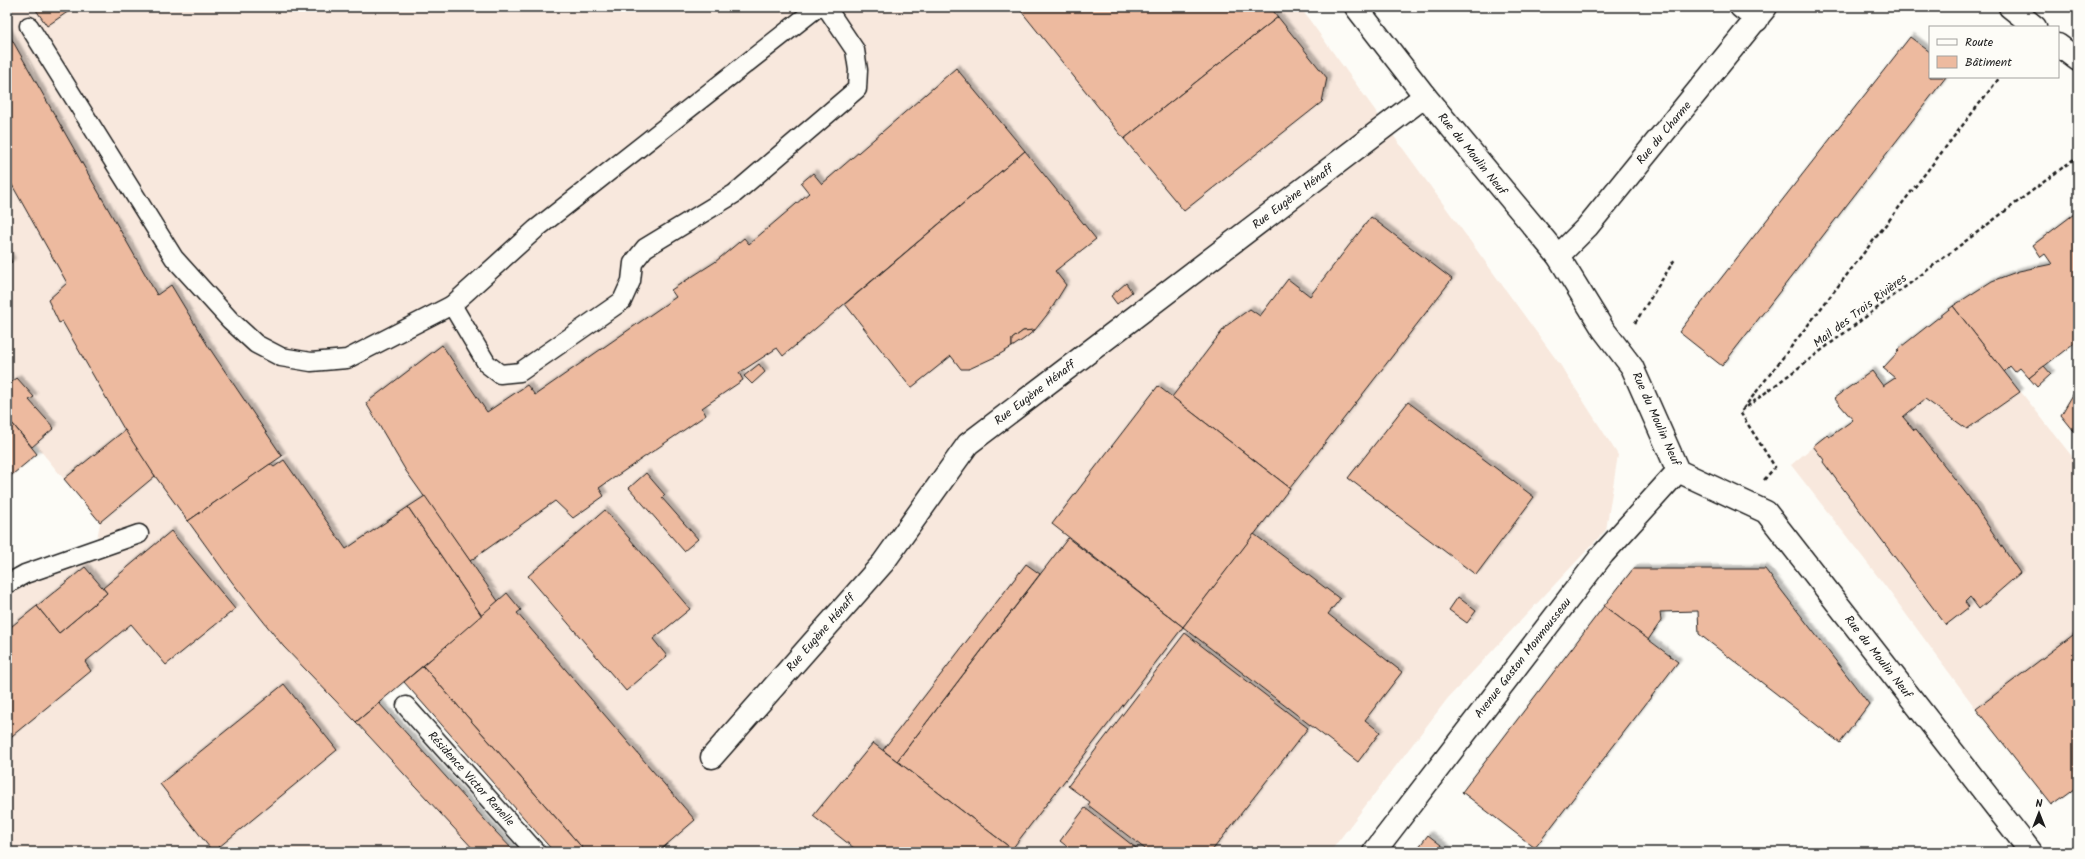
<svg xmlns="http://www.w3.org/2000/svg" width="2085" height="859" viewBox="0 0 2085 859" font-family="Kalam,sans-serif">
	<defs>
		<filter id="shadow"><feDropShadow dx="3.5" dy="-3.5" stdDeviation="1" flood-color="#0004"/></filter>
	</defs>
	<rect width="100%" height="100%" fill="#fdfcf7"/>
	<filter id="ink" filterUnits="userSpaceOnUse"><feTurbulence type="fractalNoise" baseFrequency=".025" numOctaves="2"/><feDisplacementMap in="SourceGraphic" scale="8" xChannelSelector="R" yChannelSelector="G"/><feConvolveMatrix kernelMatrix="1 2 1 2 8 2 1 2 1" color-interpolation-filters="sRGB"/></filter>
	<g filter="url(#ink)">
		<g fill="#f8e8dd">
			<polygon points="7,7 1300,7 1561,366 1618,455 1606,530 1448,698 1330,852 586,852 423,666 356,723 476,852 7,852 7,574 97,539 100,523 7,410"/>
			<polygon points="1953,306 2078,464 2078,633 1976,709 1886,587 1791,465 1827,435 1829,437 1853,420 1834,398 1872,371 1882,386 1894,378 1883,368 1898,351 1897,350"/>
		</g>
		<g fill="#edba9f" stroke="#1c1c1c" filter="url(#shadow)">
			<polygon points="34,7 67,7 69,11 47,26"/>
			<polygon points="1026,7 1270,7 1278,17 1124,139 1021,11"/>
			<polygon points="1278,17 1327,78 1322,102 1184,211 1124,139"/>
			<polygon points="7,31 157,295 171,285 208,346 282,456 188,521 136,450 62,321 59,323 48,300 67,283 7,176"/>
			<polygon points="1910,37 1930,52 1930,77 1946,77 1722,366 1679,332"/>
			<polygon points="956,68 1025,151 783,356 777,348 739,373 743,380 702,408 706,415 599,488 604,496 573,518 555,501 470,561 406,471 366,403 442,345 487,412 527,385 535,395 676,297 671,290 715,262 744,238 749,244 809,193 801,183 813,173 822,184"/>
			<polygon points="1025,151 1096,239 1055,271 1066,285 1050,311 1035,330 1023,331 1012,339 1012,347 995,357 969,369 961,369 951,356 911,388 845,304"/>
			<polygon points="2078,211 2078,340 2029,378 2020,368 2015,372 2010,366 2004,372 1953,306 1992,281 2019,271 2052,264 2045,254 2041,257 2033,245"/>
			<polygon points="1371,217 1452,279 1290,488 1172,397 1226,326 1250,309 1260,316 1288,279 1310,296"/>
			<polygon points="7,253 12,262 7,265"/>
			<polygon points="1126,283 1132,292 1117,304 1111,296"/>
			<polygon points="1953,306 2020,392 1967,429 1925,399 1903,417 1914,430 1916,429 1968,496 2020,573 1979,609 1970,597 1965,602 1969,607 1946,625 1823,462 1824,460 1813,446 1827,435 1829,437 1853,420 1834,398 1872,371 1883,386 1895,378 1883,368 1899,351 1897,350"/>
			<polygon points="1035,330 1024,339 1012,347 1012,339 1023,331"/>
			<polygon points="759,364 765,372 752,384 744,376"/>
			<polygon points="2044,366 2051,374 2037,387 2029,378"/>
			<polygon points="17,378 34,397 29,400 54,428 32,447 7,417 7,386"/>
			<polygon points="1158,386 1290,488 1183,627 1052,524"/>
			<polygon points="2078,386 2078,436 2061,415"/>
			<polygon points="1408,402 1534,497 1476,575 1348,478"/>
			<polygon points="7,417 37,454 7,479"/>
			<polygon points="125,430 155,476 100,522 64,479"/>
			<polygon points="284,460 346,549 408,507 482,616 356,722 283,646 232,582 188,521 270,464 274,467"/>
			<polygon points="646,473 665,495 662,498 698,539 684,551 629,488"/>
			<polygon points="425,496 498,601 482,616 408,507"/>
			<polygon points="605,510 690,609 653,639 667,656 626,691 528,576"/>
			<polygon points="171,531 235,609 166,665 131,624 85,662 91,671 7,740 7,630 37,606 59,633 107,593 103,588"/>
			<polygon points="1254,534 1340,599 1328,614 1402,672 1365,720 1380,732 1358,762 1183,627"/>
			<polygon points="1068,538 1183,627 1012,849 897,761"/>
			<polygon points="1026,564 1040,574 897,761 883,750"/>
			<polygon points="85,567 107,593 59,633 37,606"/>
			<polygon points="1633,569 1765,569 1869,704 1840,743 1699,634 1698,611 1660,612 1661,621 1648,640 1604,606"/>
			<polygon points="507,593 521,610 517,613 695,820 658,852 586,852 423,666"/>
			<polygon points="1458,597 1476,611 1467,623 1449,610"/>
			<polygon points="1604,606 1678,662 1535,848 1462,792"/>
			<polygon points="2077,632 2078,786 2052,805 1976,709"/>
			<polygon points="1185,633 1308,728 1211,852 1149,852 1088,805 1090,802 1068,786"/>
			<polygon points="423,666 586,852 554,852 404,682"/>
			<polygon points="284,684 337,750 213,852 160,784"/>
			<polygon points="379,703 494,830 515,852 476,852 356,722"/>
			<polygon points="873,743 897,761 1012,849 1010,852 859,852 813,816"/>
			<polygon points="1085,808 1141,852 1074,852 1060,841"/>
			<polygon points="1428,835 1450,852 1415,852"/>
		</g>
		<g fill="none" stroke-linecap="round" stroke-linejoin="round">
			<defs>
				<g id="lane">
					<polyline points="29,26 174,258 230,320 256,344 281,357 311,362 347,359 452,305 487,364 500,374 520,372 622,301 631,281 633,263 645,248 734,194 857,89 858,70 855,50 826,7"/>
					<polyline points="452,305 536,229 818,7"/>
					<polyline points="7,584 25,574 139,534"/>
					<polyline points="406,706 536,852"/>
				</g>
				<g id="street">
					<polyline points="1356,7 1425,96 1558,256 1603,329 1632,367 1678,471 1766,512 2031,852"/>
					<polyline points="1741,7 1757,20"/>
					<polyline points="2010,7 2035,27"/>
					<polyline points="2058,45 2078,60"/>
					<polyline points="1558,256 1587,227 1766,7"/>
					<polyline points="712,757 883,563 968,444 1425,96"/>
					<polyline points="1374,852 1603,554 1678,471"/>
				</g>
			</defs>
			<use href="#lane" stroke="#1c1c1c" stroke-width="21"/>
			<use href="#street" stroke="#1c1c1c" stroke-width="25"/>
			<g stroke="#1c1c1c" stroke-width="2.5" stroke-dasharray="4 3" stroke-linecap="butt">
				<polyline points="1635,323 1675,259"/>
				<polyline points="1743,409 2000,77"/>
				<polyline points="1764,480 1775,467 1740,412 2078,156"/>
			</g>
			<use href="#lane" stroke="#fdfcf7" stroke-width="18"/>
			<use href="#street" stroke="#fdfcf7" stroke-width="22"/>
		</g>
	</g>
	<g text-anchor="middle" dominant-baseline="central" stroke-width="3" stroke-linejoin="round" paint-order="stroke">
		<g font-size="12" fill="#1c1c1c" stroke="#fdfcf7">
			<text transform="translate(1664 133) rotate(-50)">Rue du Charme</text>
			<text transform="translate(1472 154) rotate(51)">Rue du Moulin Neuf</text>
			<text transform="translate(1293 197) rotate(-37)">Rue Eugène Hénaff</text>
			<text transform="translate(1860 311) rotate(-37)">Mail des Trois Rivières</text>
			<text transform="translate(1035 393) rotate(-37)">Rue Eugène Hénaff</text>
			<text transform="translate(1656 419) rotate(66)">Rue du Moulin Neuf</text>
			<text transform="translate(821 633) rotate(-49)">Rue Eugène Hénaff</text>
			<text transform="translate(1878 657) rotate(52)">Rue du Moulin Neuf</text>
			<text transform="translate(1523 658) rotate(-52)">Avenue Gaston Monmousseau</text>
			<text transform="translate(471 779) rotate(48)">Résidence Victor Renelle</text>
		</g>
	</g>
	<rect width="2085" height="859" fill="none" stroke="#fdfcf7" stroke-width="24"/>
	<rect x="12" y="12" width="2061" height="835" fill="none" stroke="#1c1c1c" stroke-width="1.5" filter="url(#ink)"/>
	<rect x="1929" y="26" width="130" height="52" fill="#fdfcf7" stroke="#a3a29f"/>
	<rect x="1937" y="39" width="20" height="6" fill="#fdfcf7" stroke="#a3a29f"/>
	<text x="1965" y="46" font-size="12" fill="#1c1c1c">Route</text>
	<rect x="1937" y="56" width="20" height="12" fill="#edba9f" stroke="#a3a29f"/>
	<text x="1965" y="66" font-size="12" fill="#1c1c1c">Bâtiment</text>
	<g transform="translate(2039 813)" stroke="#fdfcf7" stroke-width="3" paint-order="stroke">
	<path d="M0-3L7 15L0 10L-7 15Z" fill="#1c1c1c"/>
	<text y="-6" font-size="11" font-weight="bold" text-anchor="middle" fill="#1c1c1c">N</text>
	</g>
</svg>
